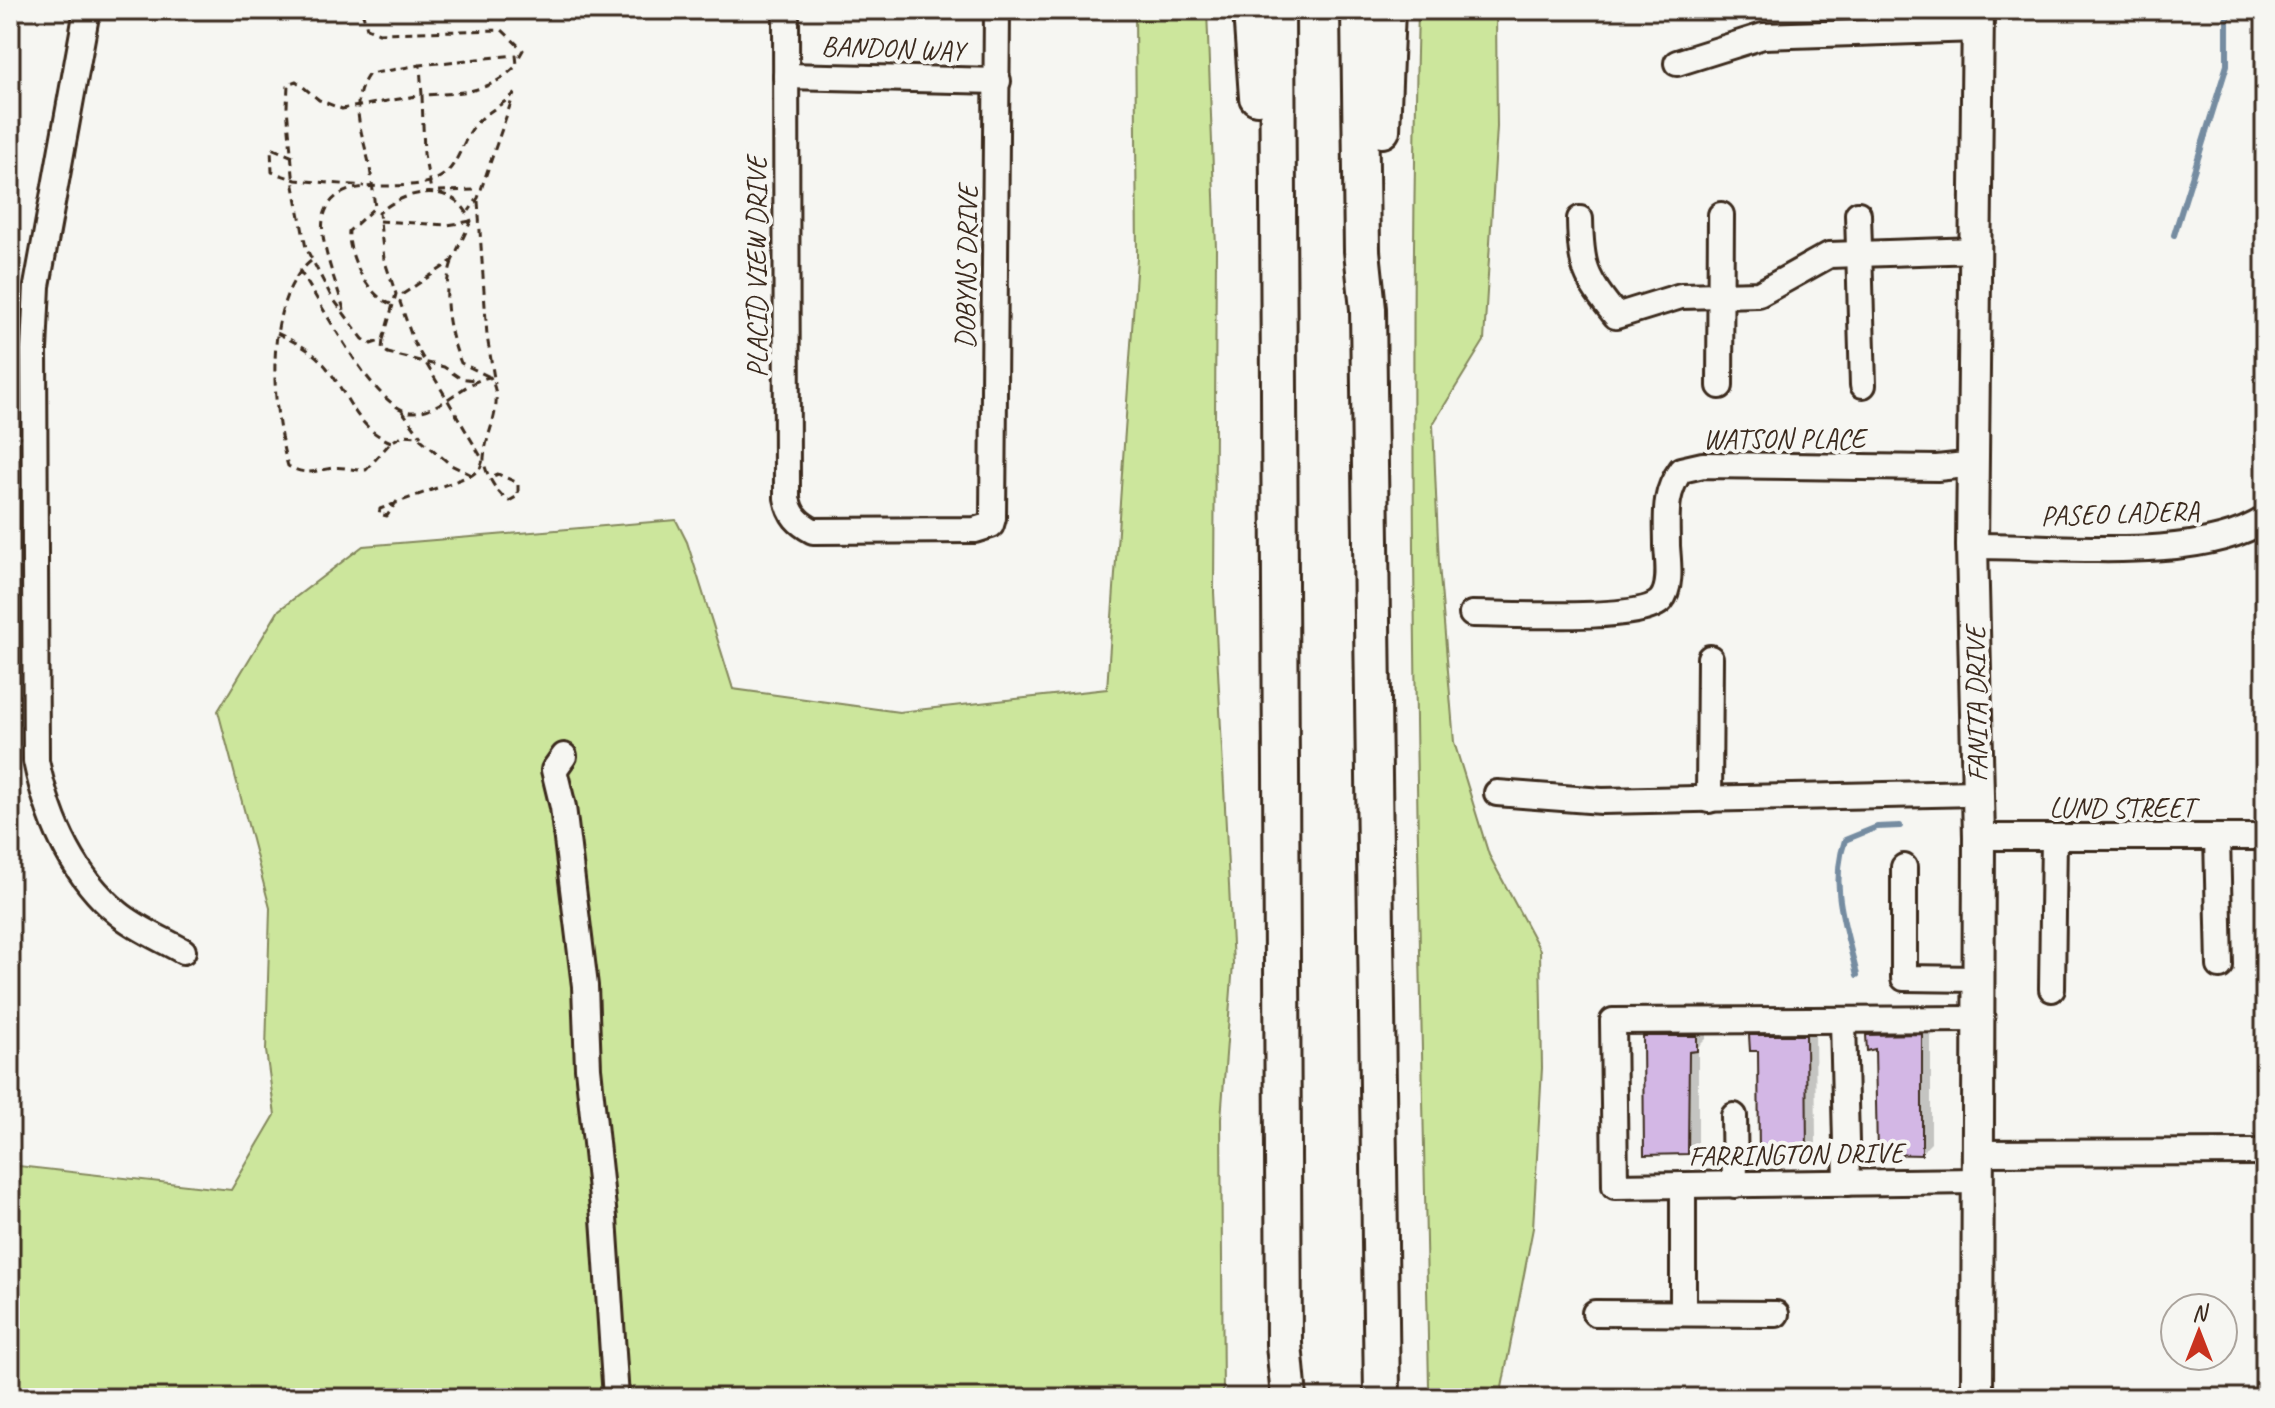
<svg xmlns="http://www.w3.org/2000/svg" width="2275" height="1408" viewBox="0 0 2275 1408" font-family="Caveat,sans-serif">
	<rect width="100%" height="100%" fill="#f6f6f2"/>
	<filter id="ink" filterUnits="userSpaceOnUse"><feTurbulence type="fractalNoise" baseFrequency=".0125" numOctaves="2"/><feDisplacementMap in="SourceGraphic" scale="16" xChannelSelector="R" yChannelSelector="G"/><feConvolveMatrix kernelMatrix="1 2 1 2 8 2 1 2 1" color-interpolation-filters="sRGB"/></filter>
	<g filter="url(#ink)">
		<g fill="#cce69c" stroke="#84885d" stroke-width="2">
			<polygon points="1135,10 1207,10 1216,248 1214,592 1233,964 1221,1119 1223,1398 10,1398 10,1165 231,1190 275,1115 266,1051 270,908 218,711 279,610 363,546 676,520 687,542 733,689 899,712 1107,689 1137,258"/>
			<path d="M1418,10H1496L1497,127L1484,341L1433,424L1439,564L1454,742L1489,855L1540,950L1542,1068L1533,1228L1500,1398H1430L1429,1387C1420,928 1406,469 1418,10Z"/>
		</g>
		<g fill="#0003">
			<polygon points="1878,1025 1931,1025 1931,1143 1921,1153 1877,1047 1868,1035"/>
			<polygon points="1656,1026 1706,1026 1706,1039 1698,1047 1698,1142 1688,1152 1645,1037"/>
			<polygon points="1762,1026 1815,1026 1816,1143 1806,1153 1751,1036"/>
		</g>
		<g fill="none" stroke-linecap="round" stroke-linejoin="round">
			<g stroke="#758ca1" stroke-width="6">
				<polyline points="2174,235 2227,65 2227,10"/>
				<path d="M1857,975C1846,928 1829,886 1845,840L1877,827L1900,826"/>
			</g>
		</g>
		<g fill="#d3b7e5" stroke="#3b2a1e" stroke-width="2">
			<polygon points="1922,1034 1922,1155 1877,1154 1875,1049 1867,1051 1866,1035"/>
			<polygon points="1749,1035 1806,1035 1807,1155 1759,1154 1758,1051 1750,1051"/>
			<polygon points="1643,1036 1697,1036 1697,1051 1689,1052 1688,1154 1644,1155"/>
		</g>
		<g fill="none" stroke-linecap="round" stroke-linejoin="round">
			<defs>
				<g id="minor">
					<path d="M87,10L37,286L34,350L36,761C48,818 72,875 118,913C137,929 162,939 183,951"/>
					<path d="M786,10L787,498C790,515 798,523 813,531L975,530L991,525L993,518L997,10"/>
					<polyline points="1677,63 1763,36 1978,29"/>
					<polyline points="786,76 998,81"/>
					<polyline points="1858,214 1863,385"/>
					<path d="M1580,219C1581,269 1585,277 1616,316L1681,296L1759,294L1829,255L1977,250"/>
					<polyline points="1720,386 1721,215"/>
					<path d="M1972,546C2054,545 2198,564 2265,519"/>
					<path d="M1472,614C1505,614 1642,622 1661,600C1672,587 1668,562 1667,546C1667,517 1663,494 1681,470L1703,465L1937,468L1975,464"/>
					<polyline points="564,756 554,770 563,807 585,986 588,1068 604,1218 616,1398"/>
					<polyline points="1497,793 1602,801 1978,793"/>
					<polyline points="1709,800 1710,658"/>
					<polyline points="1979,837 2265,837"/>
					<polyline points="2217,837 2220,966"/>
					<polyline points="1904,867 1904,978 1978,979"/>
					<polyline points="2052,989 2054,837"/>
					<polyline points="1843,1020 1847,1183"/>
					<polyline points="1734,1116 1735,1185"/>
					<polyline points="1977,1153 2265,1152"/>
					<polyline points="1977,1181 1615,1186 1613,1021 1978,1019"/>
					<polyline points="1683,1185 1683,1313"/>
					<polyline points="1595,1313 1776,1314"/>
				</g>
				<polyline id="major" points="1977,1398 1979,837 1972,546 1978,10"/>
				<g id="highway">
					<polyline points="1251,10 1257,97"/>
					<polyline points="1277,10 1284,1344 1289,1398"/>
					<polyline points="1359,10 1362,251 1368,309 1382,1398"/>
					<polyline points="1382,130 1387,10"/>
				</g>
			</defs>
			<use href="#minor" stroke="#3b2a1e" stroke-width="30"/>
			<use href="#major" stroke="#3b2a1e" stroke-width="36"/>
			<use href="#highway" stroke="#3b2a1e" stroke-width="40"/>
			<g stroke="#3b2a1e" stroke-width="3" stroke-dasharray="8 6" stroke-linecap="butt">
				<polyline points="362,11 367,28 379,33 502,30 523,50 518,59"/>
				<path d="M516,55L517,65C489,94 460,93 422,95L420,65Z"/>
				<polyline points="293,157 271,148 272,172 296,180 364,186"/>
				<polyline points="438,191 478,190"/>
				<polyline points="478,201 487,336 495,384"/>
				<polyline points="379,221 448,225 471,221"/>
				<path d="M311,261C262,300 272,412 288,466C306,476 314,471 332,468C343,466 355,471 366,470L391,442L404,435L417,436L451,465L472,475"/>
				<path d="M452,262C441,293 449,334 461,363L490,377"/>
				<path d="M299,270C320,299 375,412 412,412C442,412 462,382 490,377C506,405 486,430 484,458C483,471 498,495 509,501L518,496V483L498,474L491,477"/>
				<path d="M391,304C367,296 347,253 349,231L375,207C373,193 372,178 369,163C362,131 348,103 369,74L420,65"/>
				<path d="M344,310C338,287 319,243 323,220C334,163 414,203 447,172C458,162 463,142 472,129C482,114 500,107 514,94L478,198L469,211"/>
				<path d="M277,333C295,342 314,351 327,368C349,396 356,428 391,442"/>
				<polyline points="383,340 382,349 388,353 444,367 460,378 474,380"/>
				<polyline points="402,411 421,436"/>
				<path d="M397,501L387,516L379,514L380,509L472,475L480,469L483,460L414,343L400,302L403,294L452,261L471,221C455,180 405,189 379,213L384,259L396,294L383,340L371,344L363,339L331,296L306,248L294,186L287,107L288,84L296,81L319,100L342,109L422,95L424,154L431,190"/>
			</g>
			<use href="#minor" stroke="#f6f6f2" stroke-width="24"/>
			<use href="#major" stroke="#f6f6f2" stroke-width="30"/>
			<use href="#highway" stroke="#f6f6f2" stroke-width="34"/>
		</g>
	</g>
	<g text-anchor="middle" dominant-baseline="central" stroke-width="8" stroke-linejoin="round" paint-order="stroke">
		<g font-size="28" fill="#3b2a1e" stroke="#f6f6f2">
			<text transform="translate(893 48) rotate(2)">BANDON WAY</text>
			<text transform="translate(756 267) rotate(-90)">PLACID VIEW DRIVE</text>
			<text transform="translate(966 267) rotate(-89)">DOBYNS DRIVE</text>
			<text x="1784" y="438">WATSON PLACE</text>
			<text transform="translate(2120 513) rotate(-2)">PASEO LADERA</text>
			<text transform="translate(1976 704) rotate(-91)">FANITA DRIVE</text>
			<text x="2122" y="807">LUND STREET</text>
			<text transform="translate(1796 1154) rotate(-1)">FARRINGTON DRIVE</text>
		</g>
	</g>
	<rect width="2275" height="1408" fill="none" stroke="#f6f6f2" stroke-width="40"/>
	<rect x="20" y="20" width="2235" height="1368" fill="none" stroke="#3b2a1e" stroke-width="3" filter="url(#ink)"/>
	<g transform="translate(2199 1332)"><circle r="38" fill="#f6f6f2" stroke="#aba49d" stroke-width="2"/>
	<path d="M0-6L14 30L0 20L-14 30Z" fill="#c8321e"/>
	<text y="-12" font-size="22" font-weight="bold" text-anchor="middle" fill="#3b2a1e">N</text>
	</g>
</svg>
